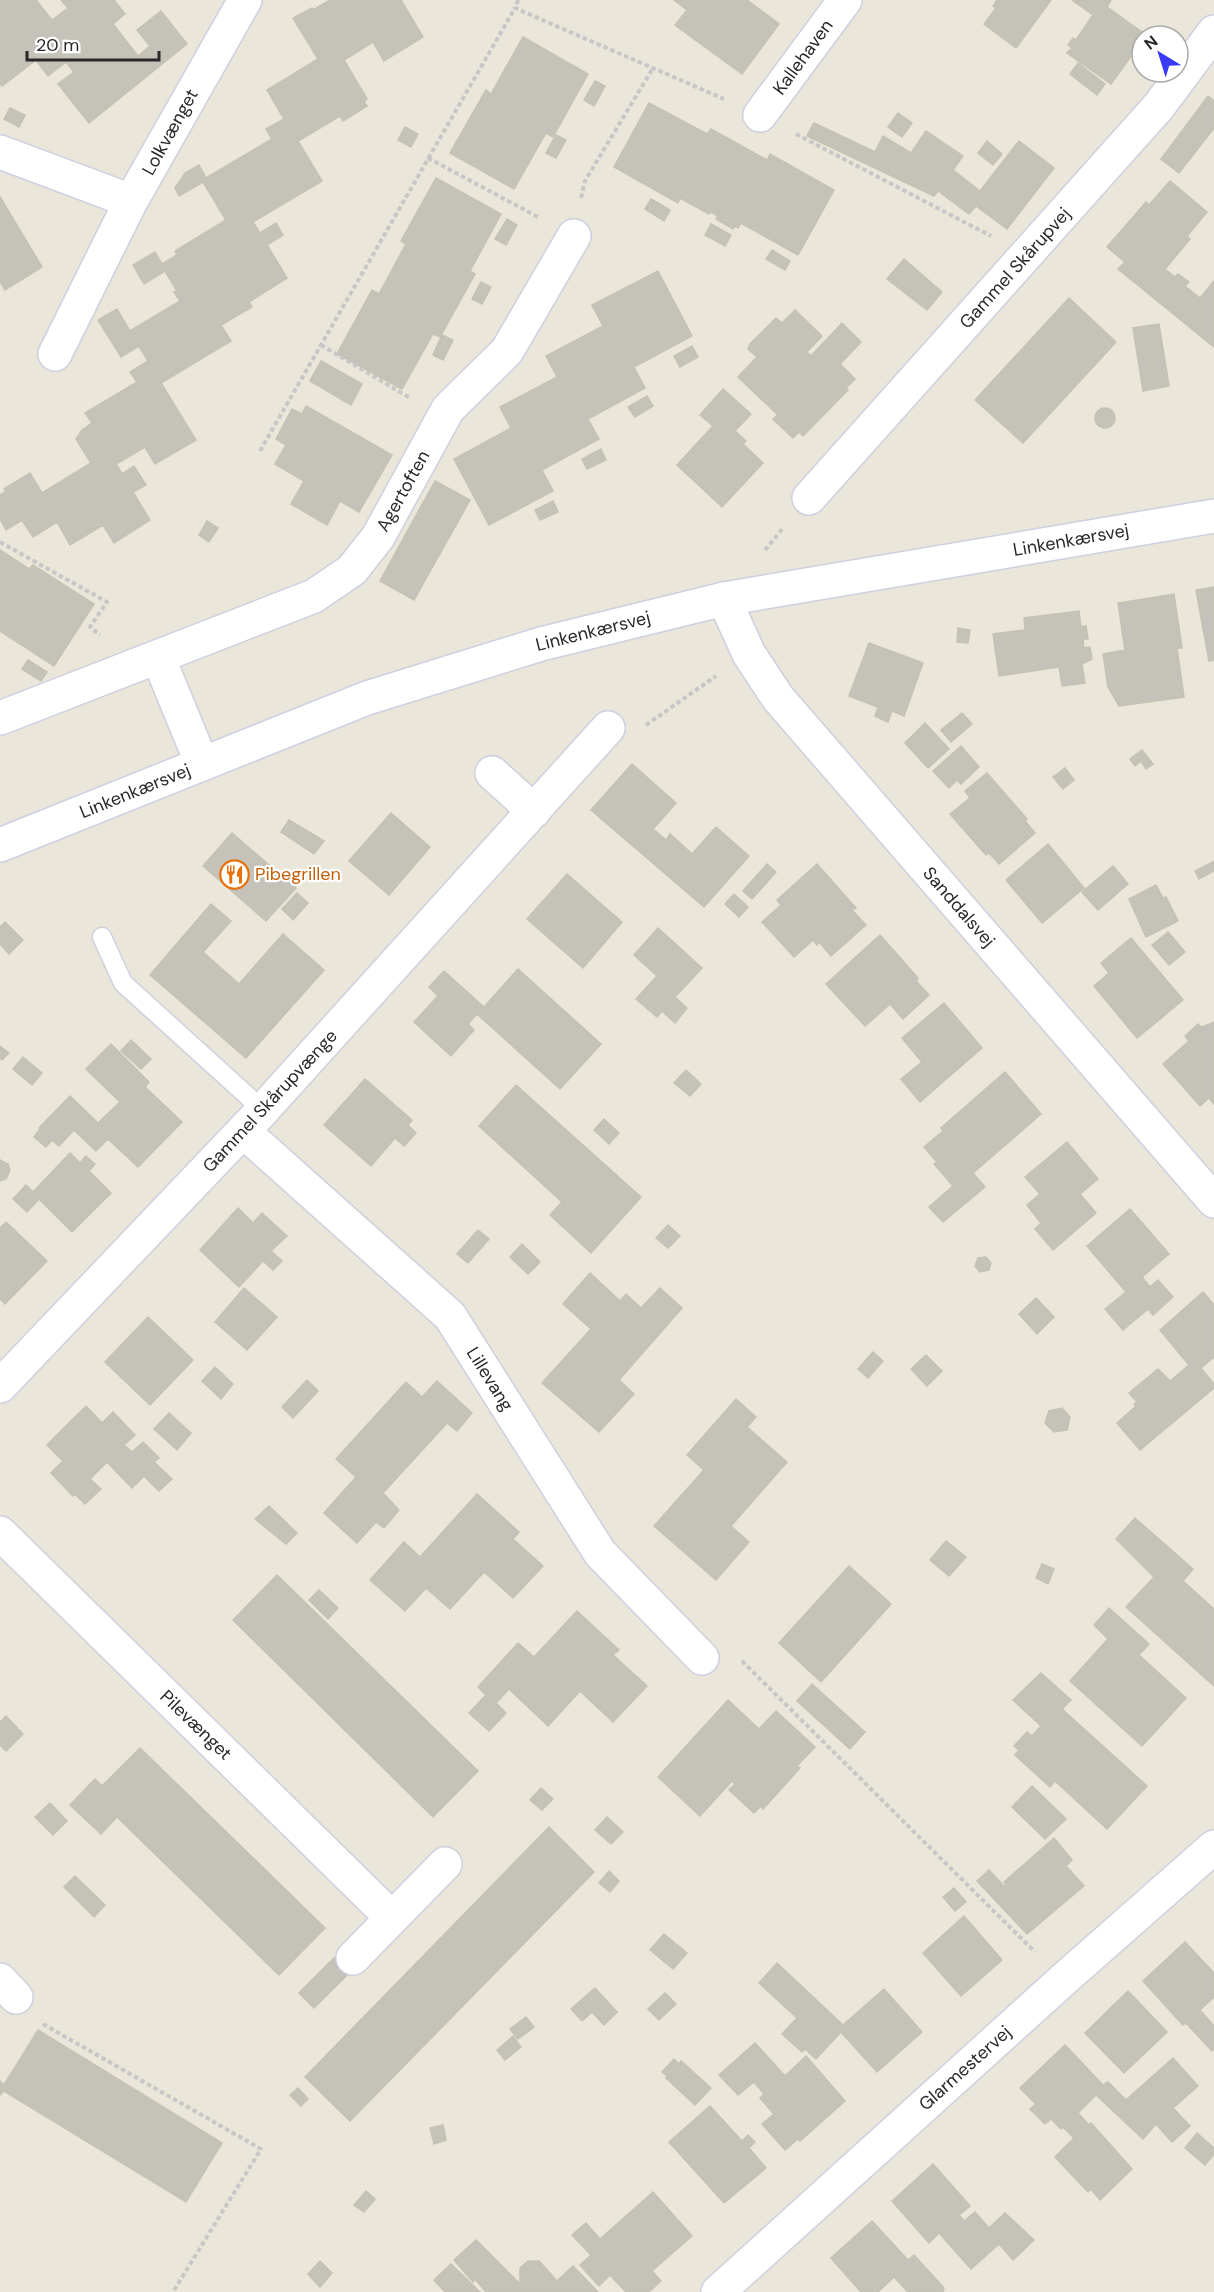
<svg xmlns="http://www.w3.org/2000/svg" width="1214" height="2292" viewBox="0 0 1214 2292" font-family="'DM Sans',sans-serif">
	<rect width="100%" height="100%" fill="#eae6d9"/>
	<g fill="#c5c2b9" stroke="#c5c2b3" stroke-width="1.5">
		<polygon points="0,0 36,0 52,20 68,8 61,0 114,0 125,14 113,24 138,56 150,46 137,30 161,11 187,44 89,123 58,84 74,72 66,62 48,76 36,60 2,86 0,84"/>
		<polygon points="330,0 401,0 423,37 384,61 373,42 344,60 367,99 364,102 367,106 343,121 340,116 298,141 322,181 253,222 260,233 276,223 283,235 267,245 287,278 249,302 252,307 221,325 231,341 161,383 196,440 155,464 145,447 116,464 122,474 134,466 146,485 133,492 150,520 114,543 103,525 70,545 57,522 33,537 22,520 6,530 0,519 0,495 6,491 4,489 30,473 42,493 91,463 76,439 82,430 92,423 85,413 137,382 130,372 148,361 139,346 121,357 98,320 117,309 130,331 180,301 174,292 177,291 165,271 144,284 133,265 155,252 162,264 177,255 175,251 226,220 203,182 179,196 175,188 185,173 199,165 206,178 272,139 266,129 284,119 267,90 318,59 293,18 312,8 313,10"/>
		<polygon points="674,0 747,0 779,24 742,74 675,25 687,10"/>
		<polygon points="997,0 1051,0 1016,48 984,24 996,8 993,6"/>
		<polygon points="1072,0 1111,0 1107,7 1146,35 1142,36 1142,41 1111,84 1067,53 1072,48 1068,45 1073,38 1076,40 1093,15"/>
		<polygon points="523,37 588,74 553,137 546,133 514,189 450,153 486,90 491,94"/>
		<polygon points="1078,63 1105,84 1097,95 1070,74"/>
		<polygon points="595,81 605,86 594,106 584,100"/>
		<polygon points="1208,96 1214,101 1214,128 1179,173 1161,159"/>
		<polygon points="649,103 707,134 711,129 767,160 770,154 834,190 798,255 741,223 738,228 735,226 733,229 716,219 718,216 711,212 709,214 680,198 678,203 614,167"/>
		<polygon points="10,108 25,115 19,127 4,119"/>
		<polygon points="898,113 912,123 902,137 888,127"/>
		<polygon points="814,123 875,152 883,136 911,153 926,131 963,156 953,170 980,191 1019,141 1054,168 1007,229 976,206 969,214 938,191 934,196 807,136"/>
		<polygon points="405,127 418,134 411,147 398,140"/>
		<polygon points="556,135 566,140 556,158 546,153"/>
		<polygon points="987,141 1002,154 993,165 978,153"/>
		<polygon points="436,178 501,214 470,271 475,274 440,337 433,334 402,389 337,354 372,290 379,294 406,244 401,241"/>
		<polygon points="1170,181 1207,212 1187,236 1190,239 1165,269 1175,277 1178,274 1189,282 1185,286 1200,298 1214,281 1214,347 1118,269 1125,262 1107,247 1146,202 1149,205"/>
		<polygon points="0,197 42,267 5,290 0,281"/>
		<polygon points="651,199 670,210 664,221 645,209"/>
		<polygon points="507,219 517,225 506,245 495,239"/>
		<polygon points="711,224 731,235 725,246 705,235"/>
		<polygon points="772,250 790,261 785,270 766,259"/>
		<polygon points="904,259 942,292 927,310 887,279"/>
		<polygon points="658,271 692,336 634,367 645,388 588,419 599,439 542,470 553,491 489,525 454,459 511,428 500,407 557,377 546,356 603,326 592,305"/>
		<polygon points="481,282 491,287 482,304 472,299"/>
		<polygon points="1069,298 1116,342 1023,443 975,400"/>
		<polygon points="795,310 822,336 807,352 811,356 842,323 861,342 840,364 855,379 846,388 848,390 803,436 799,432 793,438 773,419 778,415 738,377 757,357 748,349 750,344 776,318 782,323"/>
		<polygon points="1159,324 1169,386 1143,391 1133,328"/>
		<polygon points="442,335 453,340 443,360 433,355"/>
		<polygon points="692,346 698,357 680,367 674,356"/>
		<polygon points="321,361 362,384 351,405 310,381"/>
		<polygon points="723,389 751,414 735,431 746,441 743,444 763,463 722,507 677,465 713,426 700,415"/>
		<polygon points="647,396 653,406 635,417 628,407"/>
		<polygon points="306,406 392,455 359,512 340,501 327,525 291,504 304,481 275,464 286,445 276,439 292,409 302,414"/>
		<circle cx="1105" cy="418" r="10"/>
		<polygon points="601,449 606,460 587,469 582,459"/>
		<polygon points="435,481 470,500 414,600 380,581"/>
		<polygon points="553,501 558,512 540,520 535,510"/>
		<polygon points="207,521 218,528 209,542 199,535"/>
		<polygon points="0,550 29,569 33,565 94,604 54,666 0,631"/>
		<polygon points="1214,587 1214,660 1209,661 1196,590"/>
		<polygon points="1174,594 1182,648 1177,648 1184,697 1119,706 1108,687 1103,654 1125,650 1118,603"/>
		<polygon points="1079,611 1081,627 1086,626 1088,639 1083,639 1084,648 1090,647 1092,659 1082,664 1085,683 1062,686 1059,667 999,676 993,634 1025,630 1024,618"/>
		<polygon points="958,628 970,630 968,643 957,642"/>
		<polygon points="869,643 923,663 904,716 892,711 888,722 875,716 878,707 849,696"/>
		<polygon points="28,660 47,672 41,681 22,669"/>
		<polygon points="962,713 972,724 951,742 941,730"/>
		<polygon points="925,723 949,749 928,768 905,743"/>
		<polygon points="961,746 979,767 961,784 957,780 949,788 933,771"/>
		<polygon points="1142,750 1153,764 1146,769 1141,761 1135,766 1130,759"/>
		<polygon points="632,764 676,803 653,829 666,840 670,834 692,854 716,827 749,856 704,907 591,810"/>
		<polygon points="1065,768 1074,780 1063,789 1053,777"/>
		<polygon points="987,773 1027,819 1025,821 1035,833 999,864 989,853 986,855 950,814 970,798 965,791"/>
		<polygon points="391,813 430,847 389,895 349,861"/>
		<polygon points="289,820 324,841 314,854 281,832"/>
		<polygon points="232,833 296,888 266,921 203,866"/>
		<polygon points="1048,844 1084,888 1042,923 1006,880"/>
		<polygon points="1214,861 1214,871 1199,879 1195,871"/>
		<polygon points="767,864 776,872 752,899 743,891"/>
		<polygon points="817,864 856,908 852,910 866,925 831,956 819,942 817,945 813,940 794,957 762,922 781,905 777,900"/>
		<polygon points="1113,866 1128,884 1098,910 1082,892"/>
		<polygon points="567,874 622,922 583,968 527,919"/>
		<polygon points="1156,885 1163,898 1166,897 1178,921 1146,937 1129,899"/>
		<polygon points="297,893 308,903 293,920 282,909"/>
		<polygon points="734,894 748,907 739,917 725,904"/>
		<polygon points="211,904 231,921 203,952 239,984 283,934 324,970 246,1058 150,975"/>
		<polygon points="5,922 23,940 9,954 0,944 0,927"/>
		<polygon points="658,928 702,968 675,997 687,1008 675,1023 662,1011 657,1017 636,999 657,976 634,955"/>
		<polygon points="1168,932 1185,952 1169,965 1152,945"/>
		<polygon points="880,935 918,978 916,981 929,995 903,1019 890,1004 865,1026 826,984"/>
		<polygon points="1131,938 1183,1000 1137,1038 1094,986 1109,973 1101,963"/>
		<polygon points="518,969 601,1044 560,1089 477,1014 468,1024 474,1030 451,1056 414,1022 438,996 429,987 444,971 484,1007"/>
		<polygon points="944,1003 982,1048 920,1102 901,1079 922,1062 902,1038"/>
		<polygon points="1214,1022 1214,1104 1209,1098 1200,1106 1163,1064 1189,1041 1185,1036 1198,1024 1203,1029 1202,1027"/>
		<polygon points="131,1040 151,1059 141,1069 121,1051"/>
		<polygon points="111,1044 149,1082 145,1087 182,1122 138,1167 108,1139 96,1151 74,1130 59,1146 52,1140 46,1147 34,1137 40,1129 39,1128 70,1096 98,1123 120,1102 86,1069"/>
		<polygon points="0,1046 9,1053 2,1060 0,1058"/>
		<polygon points="23,1057 42,1073 32,1085 13,1069"/>
		<polygon points="686,1070 701,1084 690,1096 674,1083"/>
		<polygon points="1005,1072 1041,1114 973,1173 985,1187 943,1222 929,1207 953,1186 934,1164 937,1162 924,1147 943,1131 941,1128"/>
		<polygon points="365,1079 412,1120 408,1125 416,1133 404,1146 395,1138 371,1166 324,1125"/>
		<polygon points="516,1085 641,1197 591,1253 550,1215 562,1202 479,1126"/>
		<polygon points="604,1119 619,1133 609,1144 594,1130"/>
		<polygon points="1067,1142 1098,1179 1080,1194 1096,1213 1053,1250 1035,1229 1041,1223 1027,1205 1040,1194 1025,1177"/>
		<polygon points="70,1153 80,1163 86,1156 95,1164 89,1171 111,1193 72,1232 39,1199 27,1212 13,1199 26,1185 33,1192"/>
		<polygon points="0,1160 8,1164 10,1170 6,1179 0,1181"/>
		<polygon points="238,1208 253,1223 262,1213 287,1236 271,1251 282,1261 273,1270 263,1261 239,1287 200,1250"/>
		<polygon points="1130,1209 1169,1254 1142,1277 1150,1287 1158,1280 1173,1297 1153,1315 1148,1309 1123,1330 1105,1309 1126,1292 1087,1246"/>
		<polygon points="6,1222 47,1261 5,1304 0,1299 0,1228"/>
		<polygon points="668,1225 680,1236 668,1248 656,1238"/>
		<polygon points="478,1230 489,1239 468,1263 457,1254"/>
		<polygon points="522,1244 540,1262 528,1274 510,1257"/>
		<polygon points="986,1257 991,1263 989,1270 980,1272 975,1266 978,1258"/>
		<polygon points="590,1273 620,1301 626,1294 641,1308 660,1288 682,1308 619,1380 634,1394 599,1432 542,1383 591,1329 563,1304"/>
		<polygon points="244,1288 277,1317 247,1350 215,1322"/>
		<polygon points="1203,1292 1214,1305 1214,1357 1201,1368 1214,1384 1214,1388 1140,1450 1117,1423 1136,1406 1134,1404 1137,1402 1129,1393 1158,1369 1170,1381 1189,1365 1160,1330"/>
		<polygon points="1036,1298 1054,1317 1037,1334 1019,1314"/>
		<polygon points="148,1317 193,1360 150,1405 105,1362"/>
		<polygon points="873,1352 883,1361 868,1378 858,1369"/>
		<polygon points="926,1355 942,1371 927,1386 911,1369"/>
		<polygon points="215,1367 233,1384 221,1399 202,1381"/>
		<polygon points="307,1380 318,1391 293,1418 282,1407"/>
		<polygon points="437,1381 472,1413 457,1431 447,1423 383,1493 399,1510 384,1528 376,1522 357,1543 324,1513 356,1477 336,1459 406,1382 422,1397"/>
		<polygon points="736,1399 756,1417 747,1427 787,1462 731,1526 749,1542 716,1580 654,1526 704,1470 687,1455"/>
		<polygon points="86,1406 102,1423 113,1412 135,1435 124,1445 132,1452 143,1442 159,1458 154,1462 172,1479 159,1491 144,1476 132,1488 107,1462 90,1479 101,1489 85,1504 75,1494 73,1496 51,1473 63,1461 47,1445"/>
		<polygon points="1062,1408 1070,1417 1067,1430 1054,1432 1045,1423 1049,1411"/>
		<polygon points="169,1413 191,1433 177,1450 154,1429"/>
		<polygon points="477,1494 519,1532 513,1539 543,1566 513,1598 484,1572 450,1609 426,1588 405,1611 370,1580 404,1542 420,1557"/>
		<polygon points="269,1506 297,1533 286,1544 255,1519"/>
		<polygon points="1135,1518 1193,1569 1183,1581 1214,1609 1214,1686 1126,1607 1154,1577 1116,1539"/>
		<polygon points="946,1541 966,1557 949,1576 930,1560"/>
		<polygon points="1042,1564 1054,1569 1048,1584 1036,1578"/>
		<polygon points="849,1566 891,1604 821,1682 779,1643"/>
		<polygon points="277,1575 478,1771 433,1817 233,1620"/>
		<polygon points="319,1590 338,1608 328,1619 309,1600"/>
		<polygon points="1109,1608 1149,1644 1139,1655 1186,1698 1142,1746 1070,1681 1108,1639 1094,1625"/>
		<polygon points="577,1611 619,1650 613,1655 647,1686 613,1722 580,1691 548,1726 509,1689 496,1703 506,1713 489,1731 469,1713 486,1695 478,1687 518,1643 534,1657"/>
		<polygon points="1041,1673 1071,1700 1062,1709 1147,1786 1107,1829 1055,1781 1050,1787 1015,1755 1019,1750 1014,1746 1027,1732 1032,1736 1041,1726 1013,1700"/>
		<polygon points="812,1684 865,1732 850,1749 797,1701"/>
		<polygon points="728,1700 759,1729 776,1711 815,1747 797,1766 800,1768 763,1809 761,1806 754,1813 729,1790 735,1784 732,1781 700,1816 658,1777"/>
		<polygon points="6,1716 23,1734 6,1751 0,1745 0,1722"/>
		<polygon points="140,1748 325,1928 279,1975 117,1817 101,1834 70,1805 95,1779 102,1786"/>
		<polygon points="1032,1786 1066,1819 1045,1839 1012,1807"/>
		<polygon points="541,1788 553,1799 542,1810 530,1800"/>
		<polygon points="50,1803 67,1821 53,1835 35,1817"/>
		<polygon points="607,1817 623,1832 611,1844 595,1830"/>
		<polygon points="549,1827 594,1872 350,2121 305,2077"/>
		<polygon points="1054,1838 1072,1860 1066,1866 1084,1886 1027,1934 977,1881 989,1870 1004,1886 1006,1884 1004,1882"/>
		<polygon points="609,1871 619,1881 610,1892 599,1883"/>
		<polygon points="75,1876 105,1905 94,1917 64,1887"/>
		<polygon points="954,1888 966,1902 955,1911 943,1897"/>
		<polygon points="964,1916 1002,1960 961,1996 923,1953"/>
		<polygon points="664,1934 687,1953 673,1969 650,1950"/>
		<polygon points="1185,1942 1214,1973 1214,1997 1200,2010 1214,2026 1214,2049 1212,2051 1186,2023 1183,2025 1143,1981"/>
		<polygon points="335,1957 350,1972 314,2008 299,1993"/>
		<polygon points="777,1963 843,2025 884,1989 922,2032 877,2072 841,2032 816,2059 805,2049 802,2052 782,2034 797,2018 759,1983"/>
		<polygon points="595,1988 617,2012 604,2025 592,2012 582,2021 571,2009"/>
		<polygon points="1128,1991 1167,2032 1124,2073 1085,2033"/>
		<polygon points="665,1993 676,2004 659,2020 648,2009"/>
		<polygon points="526,2017 534,2027 518,2039 510,2029"/>
		<polygon points="38,2030 222,2143 186,2202 4,2091 0,2095 0,2081 4,2085"/>
		<polygon points="513,2036 521,2047 505,2060 497,2050"/>
		<polygon points="755,2043 785,2076 806,2056 845,2101 800,2141 798,2139 785,2150 762,2124 774,2114 760,2098 764,2094 754,2082 738,2095 719,2075"/>
		<polygon points="1065,2045 1103,2085 1108,2082 1126,2100 1173,2058 1198,2086 1173,2108 1190,2126 1172,2142 1156,2124 1143,2139 1096,2095 1078,2113 1089,2125 1091,2123 1132,2169 1100,2200 1091,2189 1088,2192 1055,2157 1074,2138 1063,2127 1061,2129 1051,2119 1045,2124 1030,2109 1036,2104 1020,2088"/>
		<polygon points="674,2059 679,2064 681,2061 711,2088 695,2105 666,2078 667,2076 662,2072"/>
		<polygon points="298,2088 308,2099 301,2106 290,2095"/>
		<polygon points="710,2106 742,2141 748,2135 755,2142 749,2148 766,2168 724,2203 669,2142"/>
		<polygon points="443,2125 446,2140 434,2144 430,2128"/>
		<polygon points="1197,2133 1214,2148 1214,2154 1205,2165 1185,2148"/>
		<polygon points="933,2164 970,2206 959,2215 964,2221 975,2212 989,2228 1005,2213 1034,2240 1013,2260 999,2244 971,2269 939,2233 929,2243 892,2201"/>
		<polygon points="366,2191 375,2199 364,2212 354,2205"/>
		<polygon points="653,2192 692,2236 652,2271 661,2281 649,2292 626,2292 610,2275 599,2286 580,2265 591,2255 572,2235 586,2223 600,2239"/>
		<polygon points="872,2221 908,2260 914,2255 944,2288 943,2292 908,2292 894,2277 878,2292 861,2292 831,2258"/>
		<polygon points="476,2240 520,2284 520,2268 528,2261 539,2261 557,2281 573,2266 598,2292 486,2292 475,2279 473,2282 454,2260"/>
		<polygon points="320,2261 332,2273 320,2287 308,2274"/>
		<polygon points="451,2264 480,2292 445,2292 434,2280"/>
	</g>
	<g fill="none" stroke-linecap="round" stroke-linejoin="round">
		<defs>
			<polyline id="service" points="102,937 123,983 263,1110"/>
			<g id="minor">
				<polyline points="760,115 845,0"/>
				<polyline points="0,152 131,201 245,0"/>
				<polyline points="55,354 131,201"/>
				<polyline points="809,498 1159,106 1214,32"/>
				<polyline points="724,599 749,654 778,698 1214,1201"/>
				<polyline points="158,657 202,764"/>
				<polyline points="0,718 314,596 352,570 378,537 448,409 507,351 574,236"/>
				<polyline points="492,773 534,811"/>
				<polyline points="243,1131 450,1316 600,1553 702,1658"/>
				<polyline points="0,1386 263,1110 608,728"/>
				<polyline points="0,1533 392,1918"/>
				<polyline points="353,1958 445,1864"/>
				<polyline points="0,1980 16,1997"/>
				<polyline points="718,2292 1063,1980 1214,1847"/>
			</g>
			<polyline id="tertiary" points="0,845 367,698 541,644 724,599 1214,516"/>
		</defs>
		<use href="#service" stroke="#cecfe1" stroke-width="21"/>
		<use href="#minor" stroke="#cecfe1" stroke-width="36"/>
		<use href="#tertiary" stroke="#cecfe1" stroke-width="36"/>
		<g stroke="#c7c7c7" stroke-width="4" stroke-dasharray="4.5 3" stroke-linecap="butt">
			<polyline points="518,0 515,8 724,99"/>
			<polyline points="796,134 991,236"/>
			<polyline points="428,158 538,217"/>
			<polyline points="581,198 585,181 653,68"/>
			<polyline points="321,345 410,398"/>
			<polyline points="260,451 515,8"/>
			<polyline points="0,542 107,602 90,627 100,635"/>
			<polyline points="765,550 783,528"/>
			<polyline points="646,725 716,676"/>
			<polyline points="742,1661 1035,1952"/>
			<polyline points="43,2024 261,2149 173,2292"/>
		</g>
		<use href="#service" stroke="#fff" stroke-width="18"/>
		<use href="#minor" stroke="#fff" stroke-width="33"/>
		<use href="#tertiary" stroke="#fff" stroke-width="33"/>
	</g>
	<defs>
		<symbol id="restaurant-ring" viewBox="-11 -11 22 22"><circle r="9.5" fill="#fff" stroke="#e8710a" stroke-width="1.5"/><path d="M-5-6h1v4h1v-4h1v4h1v-4h1v5L-1.5 .5V6h-2V.5L-5-1ZM5-6V6H3V1.5H1.5Q1.5-4 5-6Z" fill="#e8710a"/></symbol>
	</defs>
	<g fill-rule="evenodd">
		<use href="#restaurant-ring" x="218" y="858" width="33" height="33"/>
	</g>
	<g text-anchor="middle" dominant-baseline="central" stroke-width="4.5" stroke-linejoin="round" paint-order="stroke">
		<g font-size="18" fill="#282828" stroke="#fff">
			<text transform="translate(803 57) rotate(-54)">Kallehaven</text>
			<text transform="translate(170 132) rotate(-61)">Lolkvænget</text>
			<text transform="translate(1015 268) rotate(-48)">Gammel Skårupvej</text>
			<text transform="translate(403 491) rotate(-61)">Agertoften</text>
			<text transform="translate(1071 540) rotate(-10)">Linkenkærsvej</text>
			<text transform="translate(593 631) rotate(-14)">Linkenkærsvej</text>
			<text transform="translate(135 791) rotate(-22)">Linkenkærsvej</text>
			<text transform="translate(959 907) rotate(49)">Sanddalsvej</text>
			<text transform="translate(270 1101) rotate(-47)">Gammel Skårupvænge</text>
			<text transform="translate(490 1379) rotate(58)">Lillevang</text>
			<text transform="translate(196 1725) rotate(44)">Pilevænget</text>
			<text transform="translate(965 2068) rotate(-42)">Glarmestervej</text>
		</g>
		<g font-size="18" fill="#c56008" stroke="#fff" text-anchor="start">
			<text x="255" y="874">Pibegrillen</text>
		</g>
	</g>
	<g transform="translate(1160 54) rotate(322)"><circle r="28" fill="#ffffff" stroke="#a9a9a9" stroke-width="1.5"/>
	<path d="M0-4.5L10 22L0 15L-10 22Z" fill="#383bf8"/>
	<text y="-9" font-size="16" font-weight="bold" text-anchor="middle" fill="#282828">N</text>
	</g>
	<path d="M27 51v9h132v-9" fill="none" stroke="#282828" stroke-width="3"/>
	<text x="36" y="51" font-size="18" fill="#282828" stroke="#ffffff" stroke-width="4.5" paint-order="stroke">20 m</text>
</svg>
